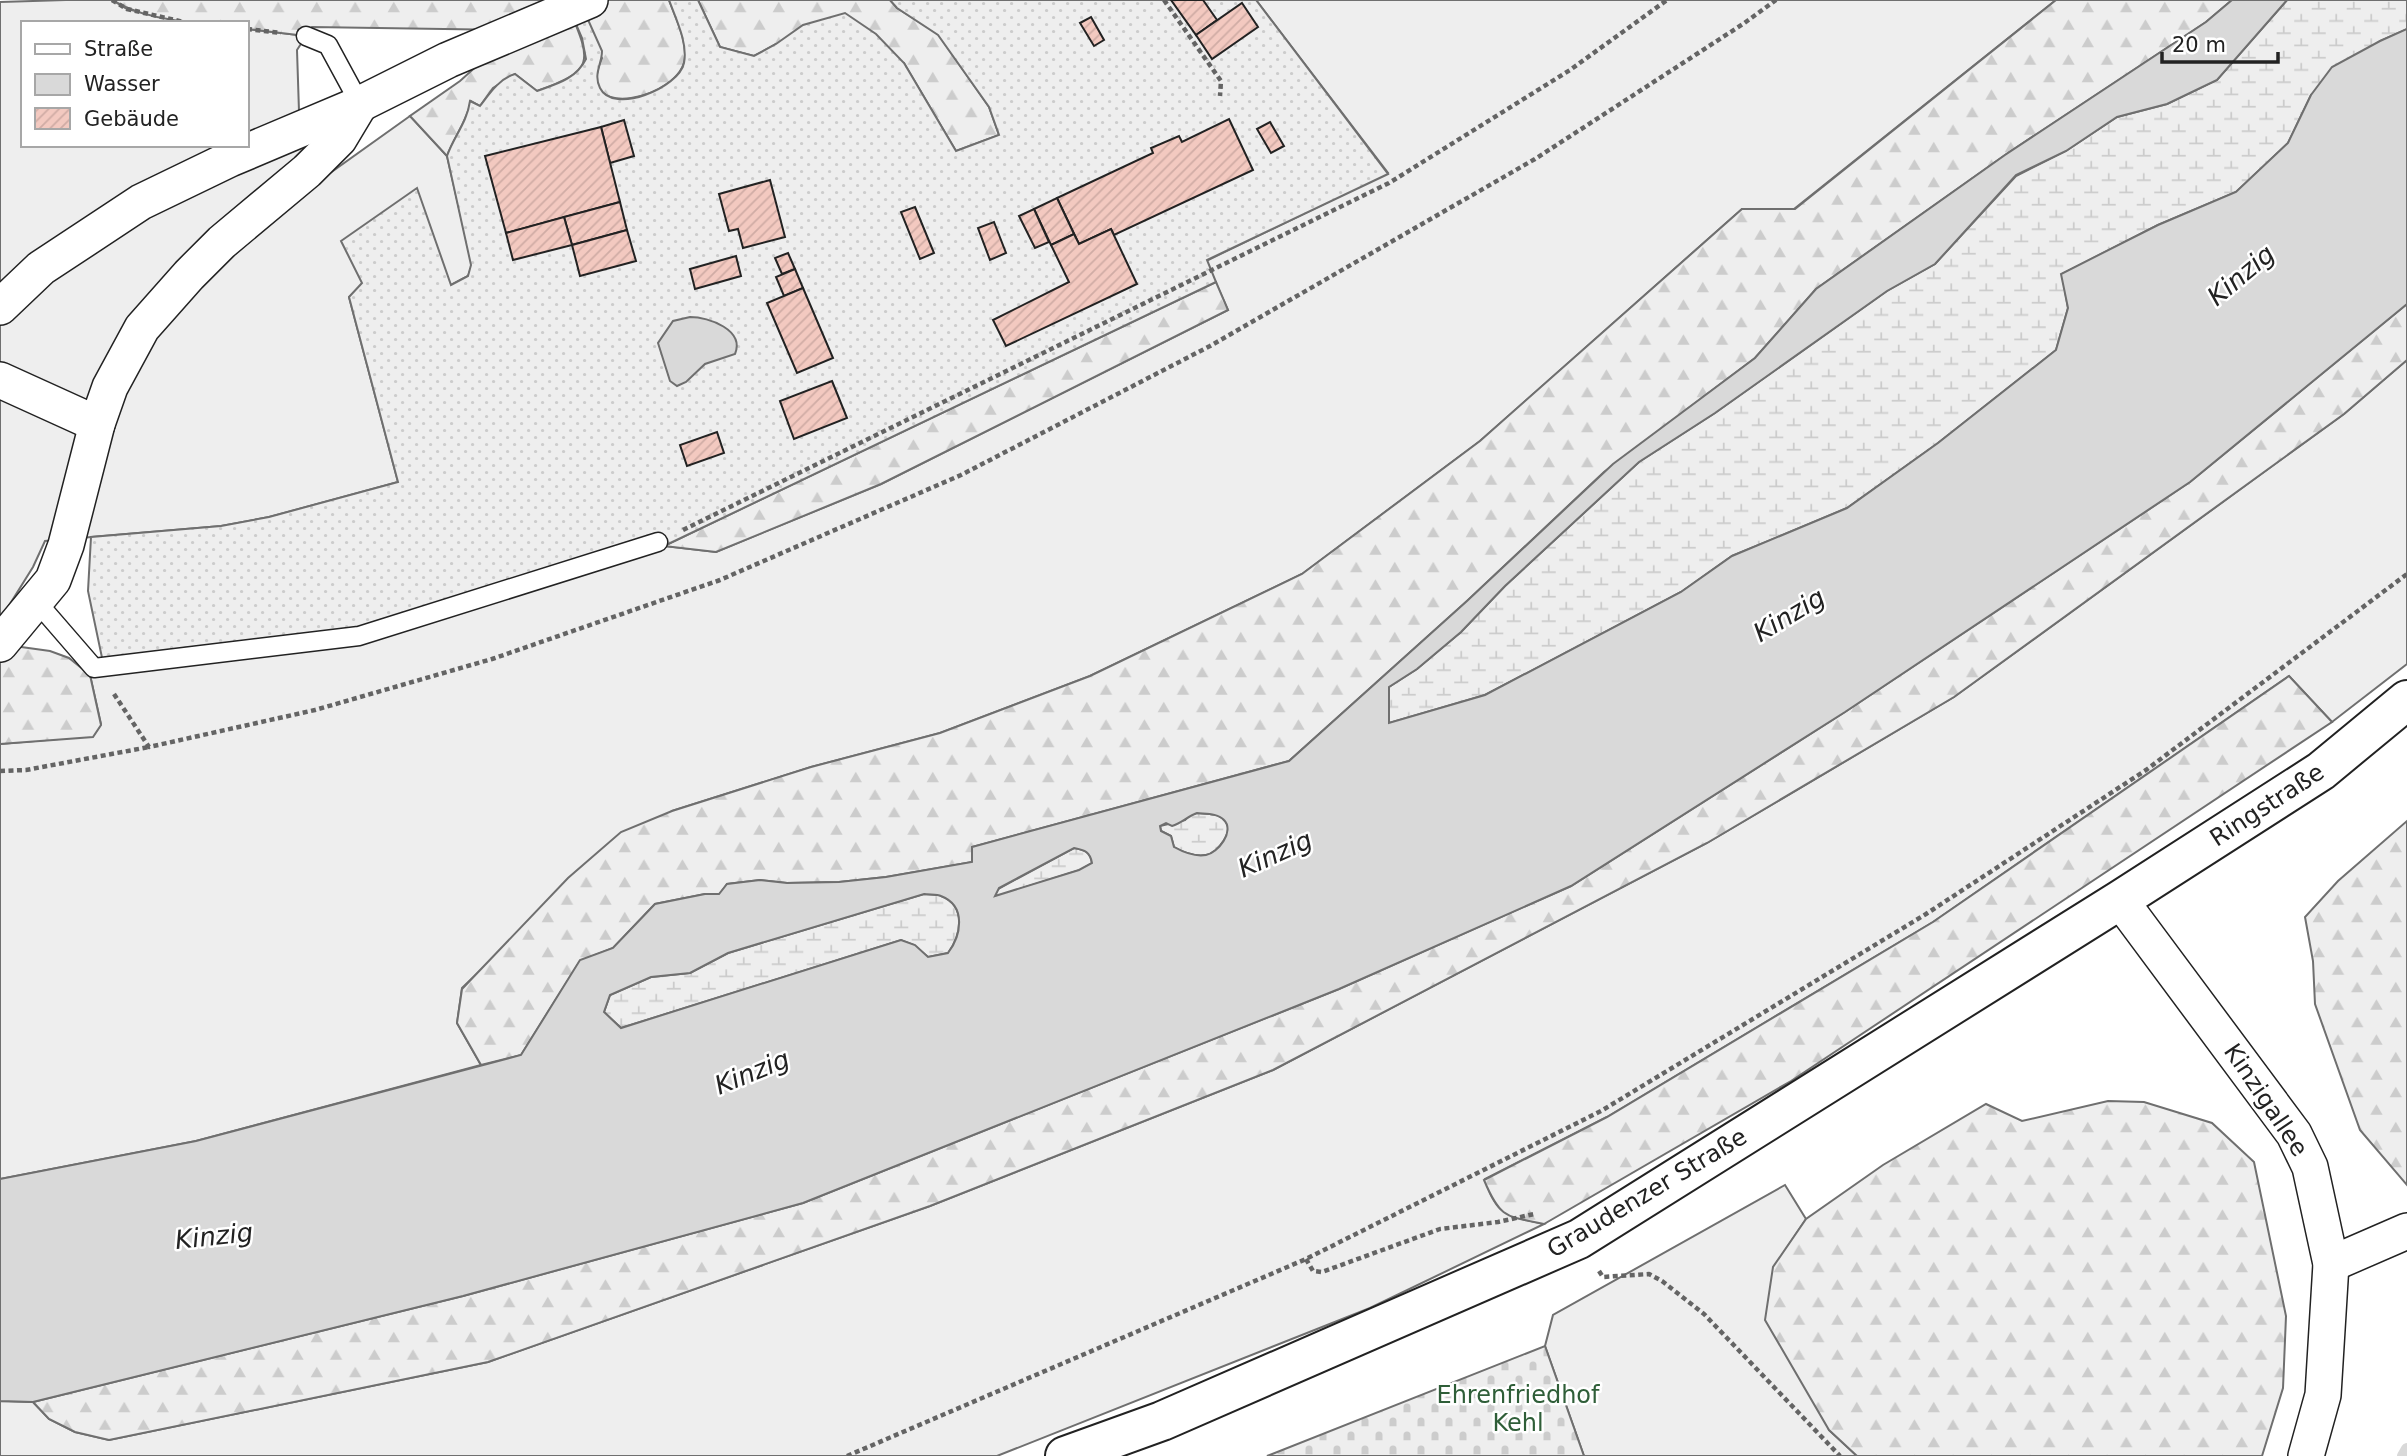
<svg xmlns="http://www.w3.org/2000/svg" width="2407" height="1456" viewBox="0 0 2407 1456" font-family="'DejaVu Sans',sans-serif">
	<defs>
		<pattern id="forest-firs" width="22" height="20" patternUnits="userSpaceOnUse" patternTransform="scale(1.75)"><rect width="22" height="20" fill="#eee"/><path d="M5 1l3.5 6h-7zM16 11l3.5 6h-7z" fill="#ccc"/></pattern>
		<pattern id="wetland-marsh" width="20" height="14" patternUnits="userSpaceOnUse" patternTransform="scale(1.75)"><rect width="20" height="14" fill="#eee"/><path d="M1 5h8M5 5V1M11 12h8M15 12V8" fill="none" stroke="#ccc"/></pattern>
		<pattern id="cemetery-stones" width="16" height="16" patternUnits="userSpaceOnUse" patternTransform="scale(1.75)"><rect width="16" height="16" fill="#eee"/><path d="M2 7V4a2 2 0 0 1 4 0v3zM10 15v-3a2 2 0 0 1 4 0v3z" fill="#ccc"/></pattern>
		<pattern id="garden-dots" width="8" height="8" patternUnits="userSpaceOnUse" patternTransform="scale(1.75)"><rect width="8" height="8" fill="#eee"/><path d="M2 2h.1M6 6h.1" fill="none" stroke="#ccc" stroke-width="1.8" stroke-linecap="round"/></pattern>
		<pattern id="building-hatch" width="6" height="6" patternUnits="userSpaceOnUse" patternTransform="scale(1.75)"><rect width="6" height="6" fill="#f3c9c0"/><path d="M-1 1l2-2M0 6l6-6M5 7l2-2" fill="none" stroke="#d0aca5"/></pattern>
	</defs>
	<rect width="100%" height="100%" fill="#fff"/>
	<g fill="#eee" stroke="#6f6f6f" stroke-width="2">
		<polygon points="66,0 112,0 127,9 188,23 23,23 23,145 247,145 247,29 306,36 297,50 299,111 316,183 410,116 447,156 472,265 468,276 451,285 363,283 349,297 398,482 269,517 221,526 45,541 33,567 0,620 0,659 0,2"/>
		<polygon points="1256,0 2056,0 1794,209 1742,209 1480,441 1302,574 1090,676 940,733 811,767 672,811 487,964 462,988 457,1023 481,1065 196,1141 0,1179 0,744 93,736 101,724 90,675 664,546 716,552 881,484 1228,310 1206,261 1388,173"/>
		<path d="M2407,360V664L2332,722L2289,676L1933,922L1607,1117L1485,1179C1496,1216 1509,1216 1544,1224L1370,1308L997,1456H0V1401L33,1402L49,1419L75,1432L109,1440L488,1362L930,1206L1273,1070L1707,843L1954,697L2344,414Z"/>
		<polygon points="1785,1185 1806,1219 1774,1267 1829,1430 1857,1456 1584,1456 1545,1346 1553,1315"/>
	</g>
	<g fill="url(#forest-firs)" stroke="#6f6f6f" stroke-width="2">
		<path d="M112,0H669C675,17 686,38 685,57C682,99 572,124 602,58L569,8C591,62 596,70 537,91L515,74L493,88L480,106L471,101C466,124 454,136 447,156L410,116L460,81L517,30L312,27L306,36L247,29V23C200,23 153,24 112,0Z"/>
		<polygon points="698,0 890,0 897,8 938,34 989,107 999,135 956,151 904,63 776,44 754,56 720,47"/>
		<polygon points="2056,0 2232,0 2206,22 2005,155 1816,289 1755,358 1604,472 1467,601 1289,761 972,847 972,862 886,877 839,882 787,883 760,880 727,884 720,894 705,894 655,904 613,948 580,961 521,1055 481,1065 457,1023 462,989 568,878 621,832 672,811 811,767 940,733 1090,676 1302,574 1480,441 1742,209 1795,209"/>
		<polygon points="1216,282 1228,310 881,484 716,552 664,546"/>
		<polygon points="2407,304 2407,360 2344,414 1954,697 1707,843 1273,1070 930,1206 488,1362 109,1440 75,1432 49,1419 33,1402 463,1296 803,1203 1339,989 1571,886 1845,712 2190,482"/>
		<polygon points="14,646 50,651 69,658 90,675 101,725 93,737 0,744 0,659"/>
		<path d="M2289,676L2332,722L1791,1081L1544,1224C1505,1216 1500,1218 1484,1180L1607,1117L1933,922Z"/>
		<polygon points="2407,821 2407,1185 2360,1130 2315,1004 2313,961 2305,917 2338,881"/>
		<polygon points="2108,1101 2144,1102 2212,1123 2254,1162 2286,1316 2283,1388 2262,1456 1857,1456 1829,1430 1765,1320 1773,1267 1806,1219 1883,1165 1986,1104 2022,1121"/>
	</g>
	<g fill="url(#wetland-marsh)" stroke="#6f6f6f" stroke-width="2">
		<polygon points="2287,0 2407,0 2407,29 2380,41 2311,95 2288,143 2236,192 2158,225 2062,274 2068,308 2056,350 1938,443 1847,508 1732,556 1681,592 1485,695 1389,723 1389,687 1417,669 1461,632 1505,586 1639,462 1715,413 1887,291 1935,264 2016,176 2066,151 2117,117 2167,104 2217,80"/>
		<path d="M1197,813C1205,814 1218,813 1224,820C1235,831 1218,853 1206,855C1195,857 1183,852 1174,847L1171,836L1161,831L1160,826L1185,820L1190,815Z"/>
		<path d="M1074,848C1085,850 1090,851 1092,863L1080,870L994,897L998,889Z"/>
		<path d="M924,894C929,895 937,894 941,896C967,906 961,935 948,953L928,957L914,945L901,940L621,1028L604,1012L610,995L651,977L690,973L728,953Z"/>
	</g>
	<polygon fill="url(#cemetery-stones)" stroke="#6f6f6f" stroke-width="2" points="1545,1346 1584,1456 1267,1456"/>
	<path fill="url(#garden-dots)" stroke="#6f6f6f" stroke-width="2" d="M669,0H698L720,47L754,56L776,44L803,25L845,13L876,34L904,63L956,151L999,135L989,107L938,35L897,8L890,0H1256L1388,174L1207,260L1216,282L664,546L365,639L105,672L88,591L91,537L221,526L269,517L398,482L349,297L362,283L341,241L417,188L451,285L468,276L471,265L447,156C454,136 467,123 470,101L480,106C490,93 499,79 515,74L537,91C557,84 576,79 586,59L582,38L569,8L581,4L602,51C602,64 593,74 600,88C613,115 679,88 684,63C688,43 676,19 669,0Z"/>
	<g fill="#d9d9d9" stroke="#6f6f6f" stroke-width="2" fill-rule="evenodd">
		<path d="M2232,0H2287L2217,80L2167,104L2117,117L2066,151L2016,175L1935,264L1887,291L1715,413L1639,462L1505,586L1461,632L1417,669L1389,687V723L1485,695L1681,592L1732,556L1847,508L1938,443L2056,350L2068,308L2061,274L2158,225L2236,192L2288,143L2311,95L2332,67L2380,41L2407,29V304L2190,482L1845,712L1571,886L1339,989L803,1203L463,1296L33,1402L0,1401V1179L196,1141L521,1055L580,960L613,948L655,904L705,894H719L727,884L760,880L787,883L839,882L886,877L972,862V847L1289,761L1467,601L1613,464L1755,358L1816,289L2005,155L2206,22ZM1197,813C1205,814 1218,813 1224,820C1235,831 1218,853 1206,855C1195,857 1183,852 1174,847L1171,836L1161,831L1160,826L1166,823L1172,826C1182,823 1188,816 1197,813ZM1074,848C1085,850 1090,852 1092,863L1079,870L995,896L999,888ZM924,894C929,895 937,894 941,896C967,906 961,936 948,953L928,957L915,945L901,940L621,1028L604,1012L610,995L651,977L690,973L728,953Z"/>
		<path d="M690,317C709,317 745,330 735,354L705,364L686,382L677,386L670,381L658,343L673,321Z"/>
	</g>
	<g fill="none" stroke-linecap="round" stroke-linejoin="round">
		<polyline stroke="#d9d9d9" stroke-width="12" points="2403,1456 2407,1449"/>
	</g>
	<g fill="url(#building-hatch)" stroke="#222" stroke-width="2">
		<polygon points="1171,0 1203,0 1217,20 1196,35"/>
		<polygon points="1242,3 1258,27 1212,59 1196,35"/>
		<polygon points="1091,17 1104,40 1094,46 1080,23"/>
		<polygon points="1229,119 1253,170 1114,235 1111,229 1079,244 1057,198 1153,153 1151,148 1179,136 1182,142"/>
		<polygon points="624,120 634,156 610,163 601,127"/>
		<polygon points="1270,122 1284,146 1271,153 1257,129"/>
		<polygon points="601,127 620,202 506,233 485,156"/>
		<polygon points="770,180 785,237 743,248 738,229 729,231 719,194"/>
		<polygon points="1057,198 1074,234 1051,245 1034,209"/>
		<polygon points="620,202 627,230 572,245 564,217"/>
		<polygon points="915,207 934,253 920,259 901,212"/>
		<polygon points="1034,209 1049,242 1035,248 1019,216"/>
		<polygon points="564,217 572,245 513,260 506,233"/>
		<polygon points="994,222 1006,253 990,260 978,228"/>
		<polygon points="1111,229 1137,284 1006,346 993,320 1069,282 1051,245 1074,234 1079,244"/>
		<polygon points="627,230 636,261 580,276 572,245"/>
		<polygon points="788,253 795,269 782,274 775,258"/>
		<polygon points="736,256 741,276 695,289 690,269"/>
		<polygon points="795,269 803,288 784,296 776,277"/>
		<polygon points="803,288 833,358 797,373 767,303"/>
		<polygon points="832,381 847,418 794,439 780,401"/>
		<polygon points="717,432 724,453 687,466 680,445"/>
	</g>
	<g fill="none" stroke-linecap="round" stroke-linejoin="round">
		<defs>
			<g id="service">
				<polyline points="306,36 328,45 360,104"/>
				<polyline points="36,601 94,668 359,636 658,542"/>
			</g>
			<g id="minor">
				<polyline points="0,307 41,268 141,202 230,159 360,104 448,60 590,0"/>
				<polyline points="0,380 97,424"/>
				<polyline points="0,644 53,580 66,545 97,424 110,387 142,328 189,275 222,242 307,171 339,139 360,104"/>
				<polyline points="2120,900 2294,1134 2310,1167 2331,1264 2323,1395 2306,1456"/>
				<polyline points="2331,1264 2407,1231"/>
			</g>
			<polyline id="primary" points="1065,1456 1162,1421 1579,1239 2120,900 2321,771 2407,700"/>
		</defs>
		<use href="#service" stroke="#222" stroke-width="21"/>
		<use href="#minor" stroke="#222" stroke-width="38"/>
		<use href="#primary" stroke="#222" stroke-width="42"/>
		<g stroke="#646464" stroke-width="4.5" stroke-dasharray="5 3.5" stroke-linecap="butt">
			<polyline points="112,0 127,9 188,23"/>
			<polyline points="1164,0 1221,81 1220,96"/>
			<polyline points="247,29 281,33"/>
			<polyline points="683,530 1389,183 1570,70 1667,0"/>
			<polyline points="114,694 149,747 315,710 492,659 720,580 961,475 1210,346 1535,159 1743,24 1776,0"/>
			<polyline points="0,771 26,770 149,747"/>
			<polyline points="1306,1259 1313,1271 1322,1272 1440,1229 1498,1222 1534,1214"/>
			<polyline points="1599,1271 1603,1277 1649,1274 1662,1281 1704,1314 1840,1456"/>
			<polyline points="847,1456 1306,1259 1601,1111 1926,914 2146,770 2407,574"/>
		</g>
		<use href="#service" stroke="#fff" stroke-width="18"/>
		<use href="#minor" stroke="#fff" stroke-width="35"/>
		<use href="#primary" stroke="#fff" stroke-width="38"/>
	</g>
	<g text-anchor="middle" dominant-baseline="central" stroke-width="5" stroke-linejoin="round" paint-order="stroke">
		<g font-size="24" fill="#222" stroke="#fff">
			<text transform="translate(2267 805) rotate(-33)">Ringstraße</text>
			<text transform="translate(2266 1100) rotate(56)">Kinzigallee</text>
			<text transform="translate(1647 1193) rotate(-31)">Graudenzer Straße</text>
		</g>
		<g font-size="24" fill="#2f5e38" stroke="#fff">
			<text x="1518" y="1395">Ehrenfriedhof<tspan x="1518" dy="28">Kehl</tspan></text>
		</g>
		<g font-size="26" font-style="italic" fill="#222" stroke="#fff">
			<text transform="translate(2241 275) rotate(-40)">Kinzig</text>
			<text transform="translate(1789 615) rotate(-31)">Kinzig</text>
			<text transform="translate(1275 854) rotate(-24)">Kinzig</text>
			<text transform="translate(752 1072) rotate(-22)">Kinzig</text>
			<text transform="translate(214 1236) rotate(-6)">Kinzig</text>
		</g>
	</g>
	<rect x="21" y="21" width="228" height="126" fill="#ffffff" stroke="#a7a7a7" stroke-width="2"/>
	<rect x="35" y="44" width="35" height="10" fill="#ffffff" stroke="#a7a7a7" stroke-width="2"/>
	<text x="84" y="56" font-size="21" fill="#222222">Straße</text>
	<rect x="35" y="74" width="35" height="21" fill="#d9d9d9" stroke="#a7a7a7" stroke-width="2"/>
	<text x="84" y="91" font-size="21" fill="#222222">Wasser</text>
	<rect x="35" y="108" width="35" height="21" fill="url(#building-hatch)" stroke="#a7a7a7" stroke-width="2"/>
	<text x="84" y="126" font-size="21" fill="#222222">Gebäude</text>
	<path d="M2162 52v10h116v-10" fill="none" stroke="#222222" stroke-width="3.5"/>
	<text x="2172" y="52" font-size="21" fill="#222222" stroke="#ffffff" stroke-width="5" paint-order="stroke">20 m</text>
</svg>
